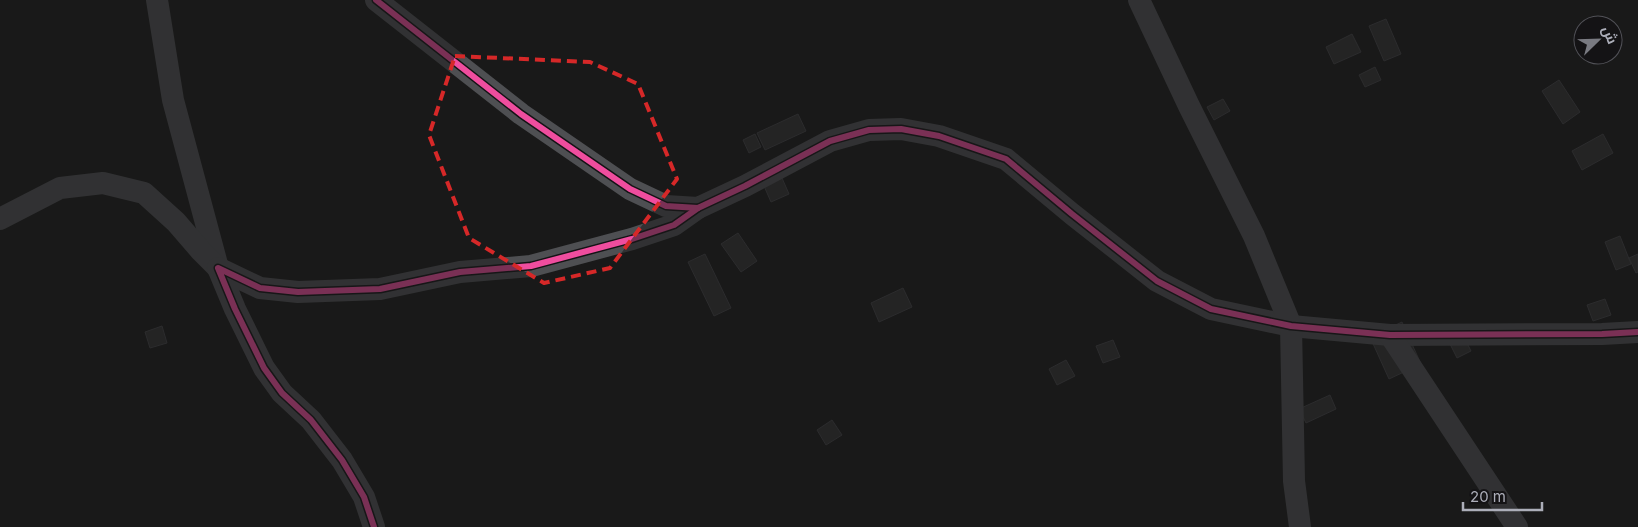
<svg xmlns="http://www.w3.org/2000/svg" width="1638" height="527" viewBox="0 0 1638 527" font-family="Inter,Cairo,sans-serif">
	<rect width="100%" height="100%" fill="#191919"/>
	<g fill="#313132" stroke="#424245">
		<polygon points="1386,19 1401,54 1384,61 1369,26"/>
		<polygon points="1352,34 1361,52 1334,64 1326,47"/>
		<polygon points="1375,67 1381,80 1365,87 1359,75"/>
		<polygon points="1559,80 1580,112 1563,124 1542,91"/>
		<polygon points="1223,99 1230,111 1214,120 1207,107"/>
		<polygon points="798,114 806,131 765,150 757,133"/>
		<polygon points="755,134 761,147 749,153 743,140"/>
		<polygon points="1603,134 1613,153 1582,170 1572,151"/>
		<polygon points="782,178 789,194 771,202 764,186"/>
		<polygon points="738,233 757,261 741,272 721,244"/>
		<polygon points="1620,236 1631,264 1616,270 1605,242"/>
		<polygon points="705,254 731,308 714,316 688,262"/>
		<polygon points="1638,254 1638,272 1636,273 1629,258"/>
		<polygon points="903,288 912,307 879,322 871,303"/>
		<polygon points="1605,299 1611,315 1593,321 1587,305"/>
		<polygon points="1402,322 1421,364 1389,379 1370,337"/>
		<polygon points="162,326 167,343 150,348 145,332"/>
		<polygon points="1464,337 1471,351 1457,358 1450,344"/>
		<polygon points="1113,340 1120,357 1103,363 1096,346"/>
		<polygon points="1066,360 1075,376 1057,385 1049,369"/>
		<polygon points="1330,395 1336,409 1306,423 1299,409"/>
		<polygon points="832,420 842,435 826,445 817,430"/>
	</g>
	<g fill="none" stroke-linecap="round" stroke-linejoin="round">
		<g stroke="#4e4f52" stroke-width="22">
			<polyline points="157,0 173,100 218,268"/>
			<polyline points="376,0 521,114 630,189 666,206 698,208 745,186 830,141 869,130 901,129 939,136 1006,159 1072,214 1157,281 1211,309 1291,326 1390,335 1602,334 1638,332"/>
			<polyline points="1139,0 1189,106 1254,236 1291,326 1294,481 1300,527"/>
			<polyline points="0,219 60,188 103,183 144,193 176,222 201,251 218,268"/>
			<polyline points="1390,335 1517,527"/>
			<polyline points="374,527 364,497 342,460 311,420 282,393 264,368 235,309 218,268 260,288 298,292 380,289 460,272 531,266 632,239 674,225 698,208"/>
		</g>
		<defs>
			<g id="cycleway">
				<polyline points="376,0 521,114 630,189 666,206 698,208 745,186 830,141 869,130 901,129 939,136 1006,159 1072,214 1157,281 1211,309 1291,326 1390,335 1602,334 1638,332"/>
				<polyline points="374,527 364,497 342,460 311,420 282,393 264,368 235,309 218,268 260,288 298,292 380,289 460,272 531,266 632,239 674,225 698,208"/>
			</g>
		</defs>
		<use href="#cycleway" stroke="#141315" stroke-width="9"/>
		<use href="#cycleway" stroke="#ef4d9e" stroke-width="6"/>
	</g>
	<path d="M0 0H1638V527H0ZM455,56L590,62L638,84L677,179L610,268L544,283L469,238L429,135Z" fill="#191919" fill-opacity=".55" fill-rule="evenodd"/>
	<path fill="none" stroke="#d62828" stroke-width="4" stroke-dasharray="10 6" stroke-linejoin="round" d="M455,56L590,62L638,84L677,179L610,268L544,283L469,238L429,135Z"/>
	<g transform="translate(1598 40) rotate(67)"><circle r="24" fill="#141315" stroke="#515157"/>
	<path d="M0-4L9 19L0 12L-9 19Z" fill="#797a81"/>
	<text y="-8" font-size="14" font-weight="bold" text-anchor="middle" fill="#acaeb9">ش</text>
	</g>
	<path d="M1463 502v8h79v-8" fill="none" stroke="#acaeb9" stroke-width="2.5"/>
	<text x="1470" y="502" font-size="15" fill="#acaeb9" stroke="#141315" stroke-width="4" paint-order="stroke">20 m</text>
</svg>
